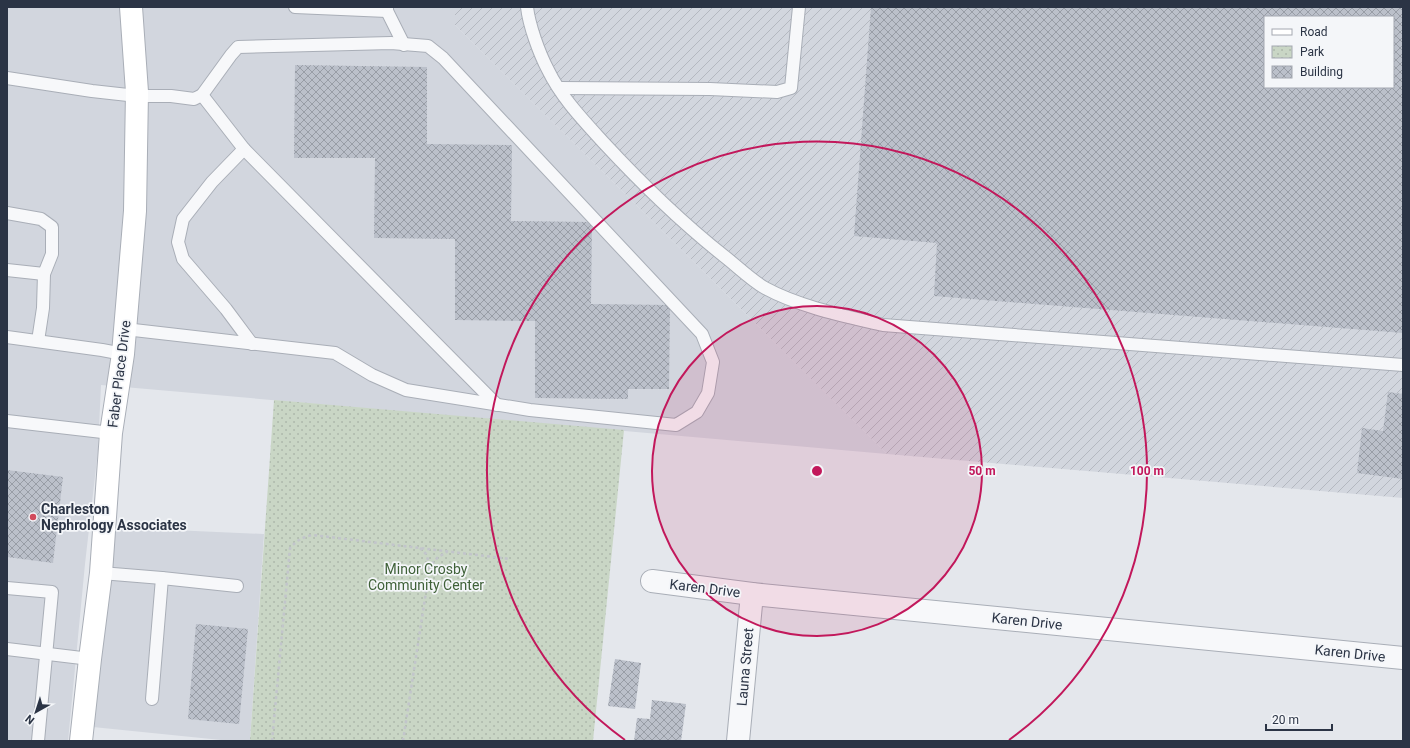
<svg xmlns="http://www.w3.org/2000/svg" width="1410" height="748" viewBox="0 0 1410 748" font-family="Roboto,sans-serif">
	<defs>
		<pattern id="industrial-furrows" width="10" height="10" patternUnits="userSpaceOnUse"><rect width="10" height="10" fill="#d2d6de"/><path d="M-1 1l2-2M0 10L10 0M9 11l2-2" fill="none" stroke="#b4b8c0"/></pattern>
		<pattern id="park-dots" width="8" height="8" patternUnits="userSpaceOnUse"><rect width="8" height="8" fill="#c9d6c5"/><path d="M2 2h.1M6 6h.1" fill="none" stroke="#adb8ab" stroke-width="1.8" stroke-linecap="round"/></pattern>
		<pattern id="building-cross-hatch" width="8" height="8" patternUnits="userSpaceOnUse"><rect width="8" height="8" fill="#bbc0ca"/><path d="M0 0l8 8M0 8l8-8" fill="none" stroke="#989da6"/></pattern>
	</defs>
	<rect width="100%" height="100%" fill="#e4e7ec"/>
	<g fill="#d2d6de">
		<polygon points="7,7 455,7 455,25 887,454 101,385 98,450 85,564 68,741 7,741"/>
		<polygon points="105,527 264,534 250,741 231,741 83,726"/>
	</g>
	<path fill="url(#industrial-furrows)" fill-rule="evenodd" d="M455,7H1403V498L887,454L455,25ZM1265,17H1393V87H1265Z"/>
	<polygon fill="url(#park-dots)" points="274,400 624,430 593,741 250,741"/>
	<g fill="url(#building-cross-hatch)" fill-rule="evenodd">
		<path d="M871,7H1403V333L934,296L937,243L854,236ZM1265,17H1393V87H1265Z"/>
		<polygon points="295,65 427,67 427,144 512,145 511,221 592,222 591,304 670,305 669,389 628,389 628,399 535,398 535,321 455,320 455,239 374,238 375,158 294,158"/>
		<polygon points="1388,392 1403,394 1403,479 1357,473 1362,428 1383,431"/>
		<polygon points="7,470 63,477 53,563 7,557"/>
		<polygon points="196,624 248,629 239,724 188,719"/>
		<polygon points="615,659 641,663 635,709 608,706"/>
		<polygon points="652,700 686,704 681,741 634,741 637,718 650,719"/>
	</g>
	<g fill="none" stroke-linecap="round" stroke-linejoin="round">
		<defs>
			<g id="lane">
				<polyline points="295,7 387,11"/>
				<polyline points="387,7 387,11 404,45"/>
				<path d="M527,7C529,25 539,53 548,70C561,97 583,120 603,142C641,183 681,222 724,256C737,266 751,280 765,288C800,307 845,316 883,325L1403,365"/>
				<polyline points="7,78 92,91 137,96 171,96 194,99 202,95 231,55 238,47 391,43 428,46 443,58 702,334 713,362 708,393 697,412 676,425 530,410 406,390 372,375 335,353 125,329"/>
				<polyline points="559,88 710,89 777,92 791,88 799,7"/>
				<polyline points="202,95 244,149 212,182 183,219 178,242 183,259 226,309 252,344"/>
				<polyline points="244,149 497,405"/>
				<polyline points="7,213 41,219 52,227 52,254 44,274 43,308 38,341"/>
				<polyline points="7,270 44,274"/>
				<polyline points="7,337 102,350 123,354"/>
				<polyline points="7,421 111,433"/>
				<polyline points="101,573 162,578 237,586"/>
				<polyline points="7,588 52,592 38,741"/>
				<polyline points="7,649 90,659"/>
				<polyline points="152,699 162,578"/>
			</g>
			<g id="street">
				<polyline points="652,581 752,594 1403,658"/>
				<polyline points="738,741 752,594"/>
			</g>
			<polyline id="secondary" points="81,741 90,659 101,573 111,433 123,354 135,211 137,92 131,7"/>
		</defs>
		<use href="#lane" stroke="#a9aeb7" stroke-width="14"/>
		<use href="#street" stroke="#a9aeb7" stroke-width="24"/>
		<use href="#secondary" stroke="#a9aeb7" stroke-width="24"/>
		<g stroke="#c2c5cb" stroke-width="2.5" stroke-dasharray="3 3" stroke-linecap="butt">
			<polyline points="420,548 426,554 430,566"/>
			<path d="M272,741L290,548C297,540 303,537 313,535L510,559"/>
			<polyline points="403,741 430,566 438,557 447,552"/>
		</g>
		<use href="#lane" stroke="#f7f8fa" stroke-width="12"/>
		<use href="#street" stroke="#f7f8fa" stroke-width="22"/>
		<use href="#secondary" stroke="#fff" stroke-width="22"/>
	</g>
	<circle cx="817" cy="471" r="165" fill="#c2185b" fill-opacity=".12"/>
	<g fill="none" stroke="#c2185b" stroke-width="2">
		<circle cx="817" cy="471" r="165"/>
		<path d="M625 740A330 330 0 1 1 1009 740"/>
	</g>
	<circle fill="#d1495b" stroke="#f4f6f9" stroke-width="1.5" cx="33" cy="517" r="4"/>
	<g text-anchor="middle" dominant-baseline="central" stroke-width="3.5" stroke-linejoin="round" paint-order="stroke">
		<g font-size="14" fill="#2b3445" stroke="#f4f6f9">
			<text transform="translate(119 374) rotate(-83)">Faber Place Drive</text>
			<text transform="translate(705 588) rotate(7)">Karen Drive</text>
			<text transform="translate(1027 621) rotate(6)">Karen Drive</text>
			<text transform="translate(1350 653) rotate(6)">Karen Drive</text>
			<text transform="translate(745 667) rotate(-85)">Launa Street</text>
		</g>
		<g font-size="14" font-weight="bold" fill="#2b3445" stroke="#f4f6f9" text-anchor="start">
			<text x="41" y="509">Charleston<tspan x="41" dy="16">Nephrology Associates</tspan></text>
		</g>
		<g font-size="14" fill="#3f6138" stroke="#f4f6f9">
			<text x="426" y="569">Minor Crosby<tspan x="426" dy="16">Community Center</tspan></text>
		</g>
	</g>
	<circle cx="817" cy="471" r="6" fill="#c2185b" stroke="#f4f6f9" stroke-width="2"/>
	<g font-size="12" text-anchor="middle" font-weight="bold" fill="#c2185b" stroke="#f4f6f9" stroke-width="3.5" stroke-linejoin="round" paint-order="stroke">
		<text x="982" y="475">50 m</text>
		<text x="1147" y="475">100 m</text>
	</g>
	<rect width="1410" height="748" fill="none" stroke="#2b3445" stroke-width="16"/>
	<rect x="1264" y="16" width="130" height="72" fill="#f4f6f9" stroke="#a4a8b1"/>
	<rect x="1272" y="29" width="20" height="6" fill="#ffffff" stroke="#a4a8b1"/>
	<text x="1300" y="36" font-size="12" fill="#2b3445">Road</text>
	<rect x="1272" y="46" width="20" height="12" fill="url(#park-dots)" stroke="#a4a8b1"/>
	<text x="1300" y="56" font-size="12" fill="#2b3445">Park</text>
	<rect x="1272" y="66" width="20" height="12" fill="url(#building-cross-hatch)" stroke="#a4a8b1"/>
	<text x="1300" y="76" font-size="12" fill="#2b3445">Building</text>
	<g transform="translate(36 712) rotate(219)" stroke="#f4f6f9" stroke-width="3" paint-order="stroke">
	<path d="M0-3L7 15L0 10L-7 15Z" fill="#2b3445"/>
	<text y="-6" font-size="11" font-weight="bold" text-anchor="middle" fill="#2b3445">N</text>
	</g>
	<path d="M1266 724v6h66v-6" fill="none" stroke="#2b3445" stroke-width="2"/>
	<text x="1272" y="724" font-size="12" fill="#2b3445" stroke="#f4f6f9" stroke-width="3" paint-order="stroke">20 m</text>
</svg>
